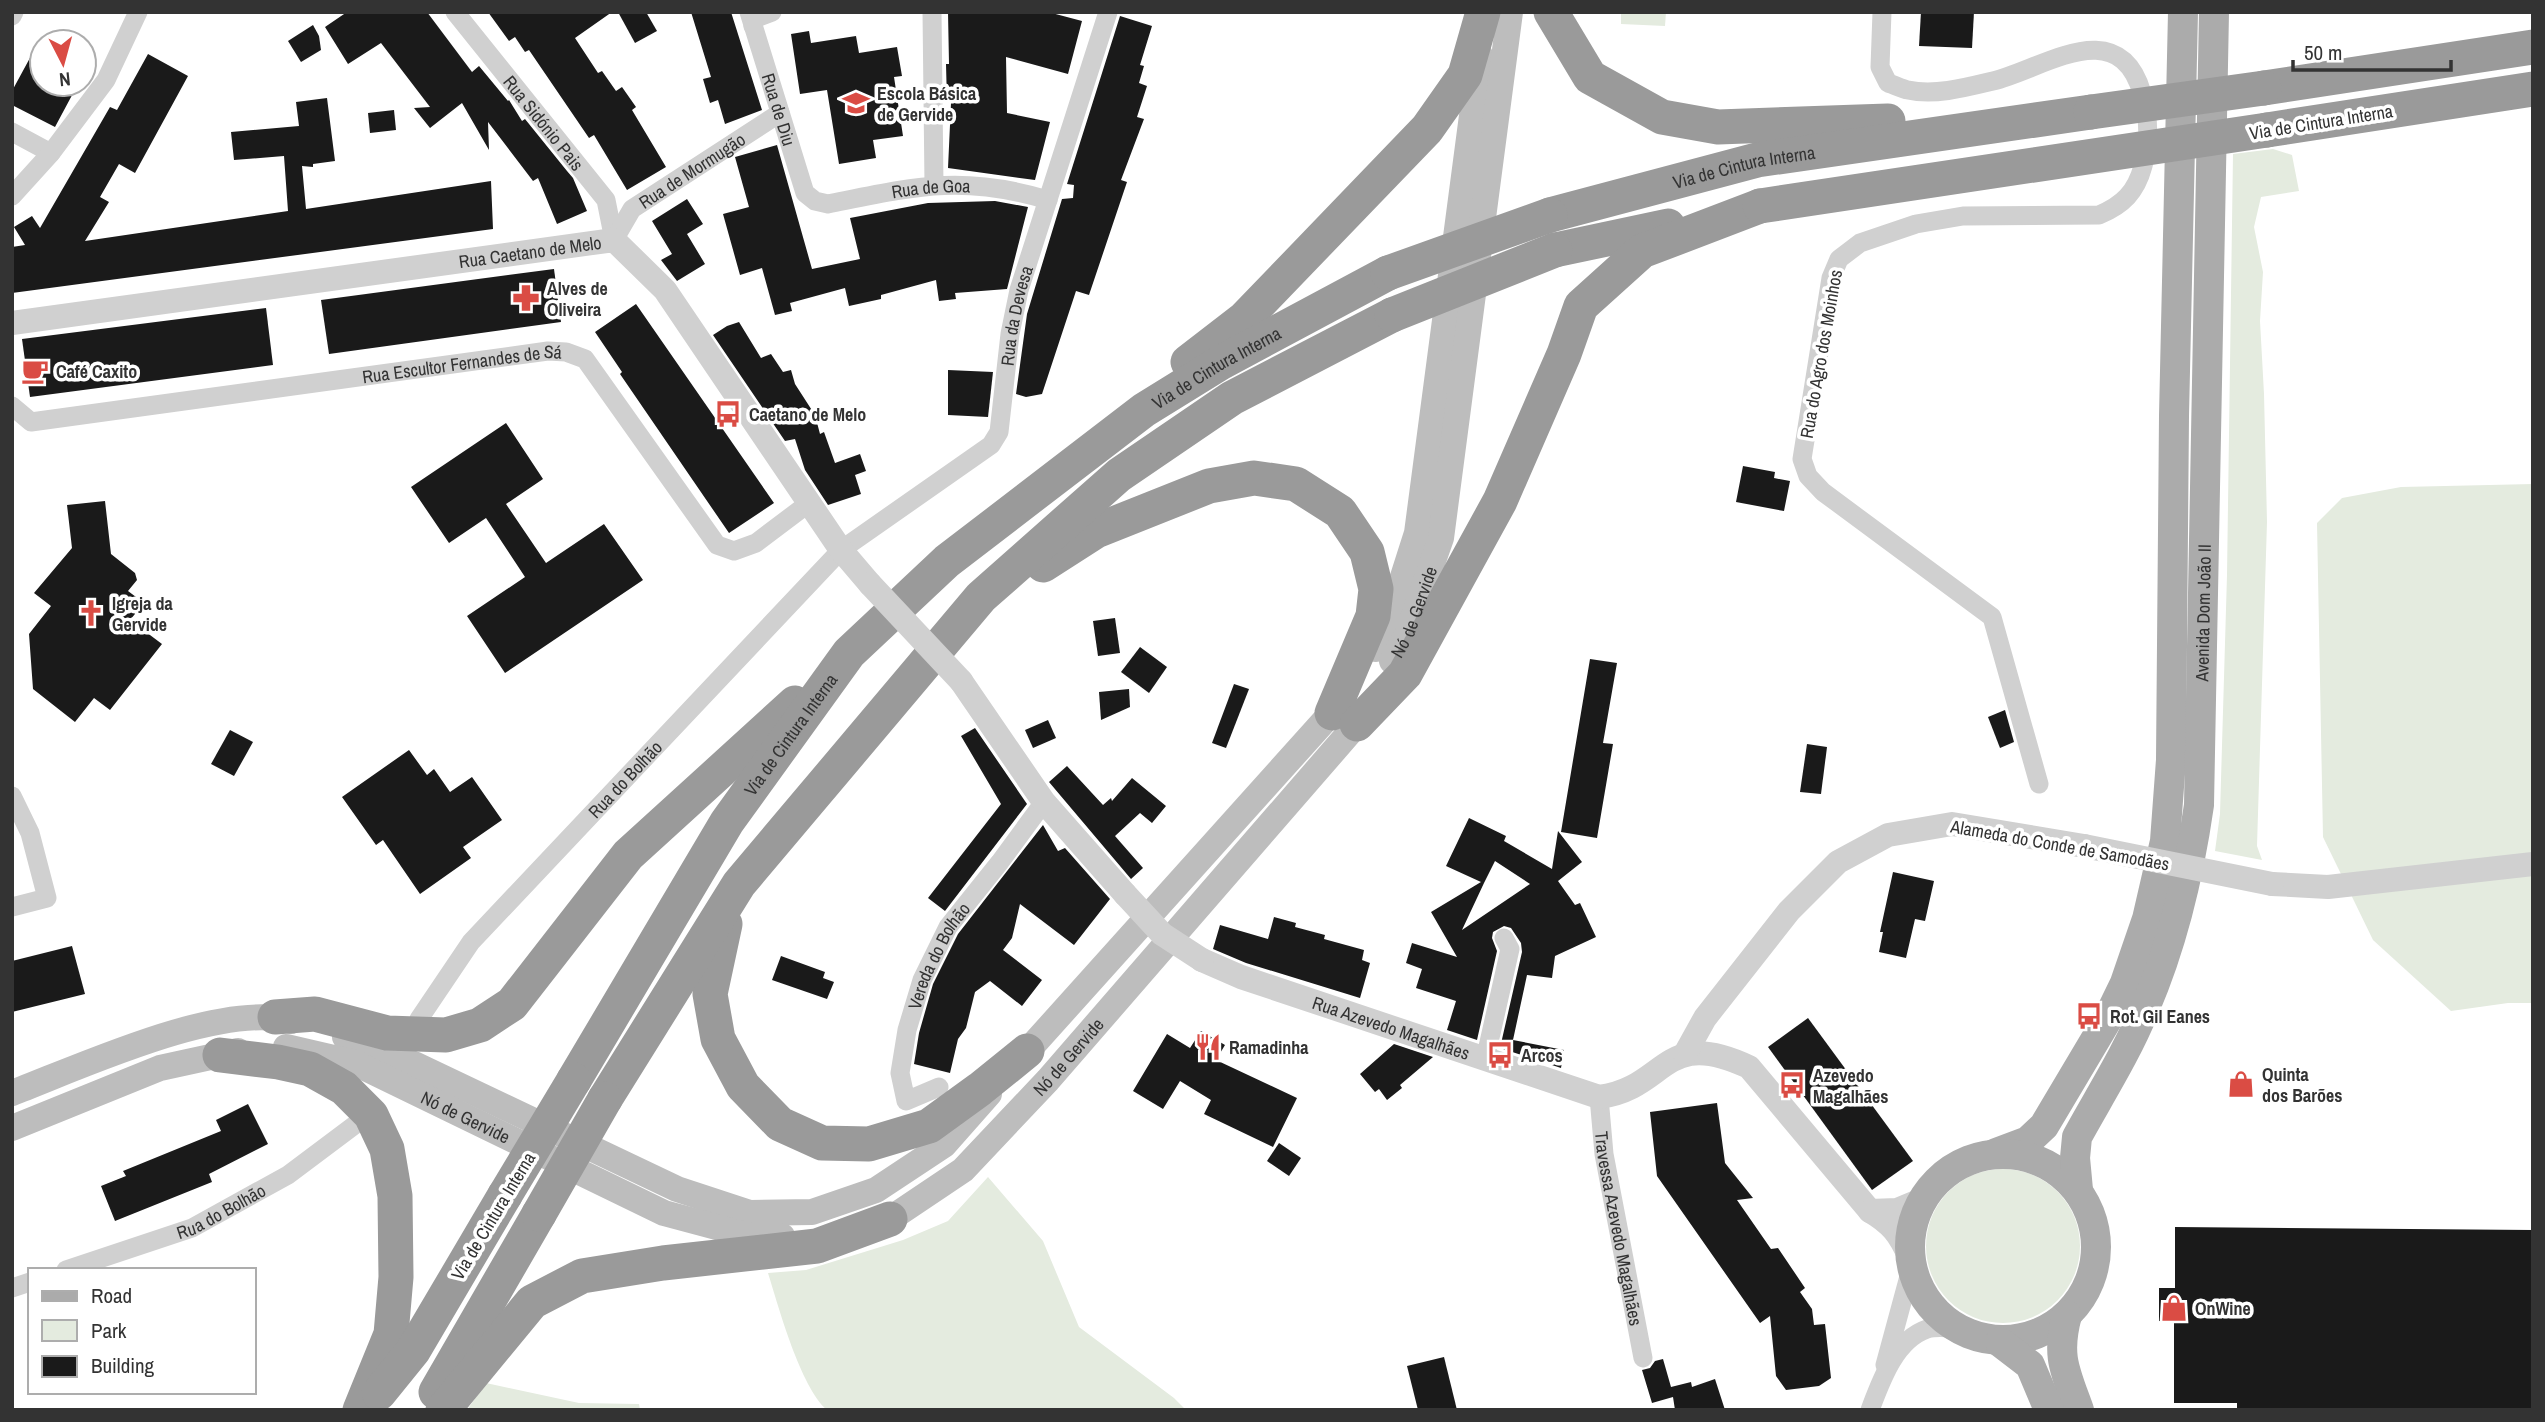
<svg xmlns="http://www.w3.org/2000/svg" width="2545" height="1422" viewBox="0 0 2545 1422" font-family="'Archivo Narrow',sans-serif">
	<rect width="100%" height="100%" fill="#fff"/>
	<g fill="#e4ebdf">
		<polygon points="1621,12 1666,12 1665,26 1621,24"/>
		<polygon points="2273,149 2292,155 2299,191 2261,197 2254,227 2263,272 2260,321 2264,394 2267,522 2257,846 2262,860 2215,851 2220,814 2227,575 2233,154"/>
		<polygon points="2533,484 2533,1003 2508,1003 2451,1011 2373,940 2323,837 2317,523 2342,498 2401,487"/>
		<circle cx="2003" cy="1246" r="77"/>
		<path d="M988,1177L1043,1241L1079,1327L1174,1398L1186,1410H827C800,1386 779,1308 768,1273L806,1270L903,1240L948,1221Z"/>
		<polygon points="486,1383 579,1403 639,1404 640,1410 467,1410"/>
	</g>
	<g fill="#1a1a1a" fill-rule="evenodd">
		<polygon points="347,12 427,12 472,72 479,66 508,101 509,100 522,121 525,119 567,171 573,178 587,211 557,224 538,178 533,181 488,122 489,150 462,103 430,128 414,108 430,107 381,43 348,64 325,27"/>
		<polygon points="488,12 612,12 575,38 598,73 602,71 616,91 622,87 636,107 632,110 666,167 627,190 594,135 589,138 529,50 525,52 515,37 509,41"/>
		<polygon points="618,12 646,12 657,31 635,43"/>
		<polygon points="691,12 731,12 762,110 725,124 718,100 710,103 703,79 711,77"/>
		<polygon points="948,12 1048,12 1082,21 1068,74 1006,57 1007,113 1050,122 1035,180 948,168 951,103 947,103 946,64 949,64"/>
		<polygon points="1921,12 1974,12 1972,48 1919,46"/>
		<polygon points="1120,16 1152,26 1140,65 1144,66 1139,83 1147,86 1137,117 1144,119 1121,180 1127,182 1089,295 1076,291 1042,394 1026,397 1016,394 1027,314 1062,199 1073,198 1074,185 1067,184"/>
		<polygon points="313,25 319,36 321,50 301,62 288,41"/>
		<polygon points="809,31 811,43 856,36 859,53 897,47 902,76 894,77 903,136 873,140 876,158 839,164 827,90 800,94 791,34"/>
		<polygon points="148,54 188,76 135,173 119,164 100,197 109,202 85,241 288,211 284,156 234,160 231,132 299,126 296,102 327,98 335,161 313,164 313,167 302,166 306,209 491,181 493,229 12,293 12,247 25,245 14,227 32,216 40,228 110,107 117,110"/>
		<polygon points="31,56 42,62 42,84 78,84 55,127 12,105 12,91"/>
		<polygon points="394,110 396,130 370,133 368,113"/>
		<polygon points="777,145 812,269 860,259 850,218 928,203 995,201 1028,207 1007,289 955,293 956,299 939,301 936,280 881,295 881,299 849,306 845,288 790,303 792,311 775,315 762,268 740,275 723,214 749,207 735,157"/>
		<polygon points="687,199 703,224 687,234 705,264 677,281 661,260 672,254 652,221"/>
		<polygon points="554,269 561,322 329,354 321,300"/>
		<polygon points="636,304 774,503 729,533 620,374 622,372 595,332"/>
		<polygon points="266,308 273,365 30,397 22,339"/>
		<polygon points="739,322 761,358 771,354 783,372 791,370 795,384 815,415 820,434 824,432 835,463 860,454 866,471 855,475 861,494 828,505 805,470 795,439 785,441 713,335 727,326"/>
		<polygon points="948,370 993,372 988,417 948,415"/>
		<polygon points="506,423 543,479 506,504 546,563 604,524 643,580 505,673 467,616 525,577 486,518 449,543 411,487"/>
		<polygon points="1743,466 1775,472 1774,478 1790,481 1784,511 1736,502"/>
		<polygon points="105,501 111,554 135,573 137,580 128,591 144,603 130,620 162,644 110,710 94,698 75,722 33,689 29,634 51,606 34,593 72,548 67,505"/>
		<polygon points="1115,618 1120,653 1098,656 1093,621"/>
		<polygon points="1140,647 1167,667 1149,693 1121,672"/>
		<polygon points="1590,659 1617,663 1603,743 1613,744 1597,838 1561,832"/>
		<polygon points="1234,684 1249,689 1226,748 1212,743"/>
		<polygon points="1129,689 1130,707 1101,720 1099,692"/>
		<polygon points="2005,710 2014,742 2000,748 1988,717"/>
		<polygon points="1048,720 1056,738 1033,748 1025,730"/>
		<polygon points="975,728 1027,804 945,911 928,898 1001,804 961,736"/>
		<polygon points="230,730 253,742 234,776 211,764"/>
		<polygon points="1807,744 1827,747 1821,794 1800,792"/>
		<polygon points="409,750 427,775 434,769 450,792 472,777 502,820 463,847 471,858 420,894 383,840 376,845 342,797"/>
		<polygon points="1067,766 1103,805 1111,798 1112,801 1132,778 1166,806 1152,823 1140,813 1115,836 1143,868 1131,879 1049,782"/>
		<path d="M1469,818L1506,836L1504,841L1552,869L1558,831L1582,862L1558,881L1575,905L1580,903L1596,937L1555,956L1552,978L1527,975L1513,1040L1564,1050L1561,1068L1500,1048L1522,952L1521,943L1511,928L1504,926L1493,932L1492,938L1497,951L1477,1040L1447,1030L1456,1001L1416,988L1422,969L1406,963L1412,943L1457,957L1431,912L1481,882L1446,866ZM1495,861L1530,884L1462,930L1484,883Z"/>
		<polygon points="1043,825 1058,851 1065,848 1110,899 1074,945 1020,904 1012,938 1003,950 1042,980 1022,1006 990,981 975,992 966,1028 958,1039 950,1073 914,1064 919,1033 933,984 958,934"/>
		<polygon points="1893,872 1934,881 1925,921 1915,919 1906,958 1879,952 1883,932 1880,932"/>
		<polygon points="1274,917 1296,923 1295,927 1325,935 1324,939 1364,950 1362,960 1370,963 1360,998 1246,963 1213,949 1220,925 1268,939"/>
		<polygon points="72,946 85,994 12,1012 12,961"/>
		<polygon points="781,956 825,972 823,978 834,982 827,999 772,980"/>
		<polygon points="1808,1018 1913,1161 1872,1190 1768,1047"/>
		<polygon points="1201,1031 1225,1045 1216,1060 1297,1098 1273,1147 1204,1114 1211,1100 1180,1081 1163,1109 1133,1091 1167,1034 1190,1048"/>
		<polygon points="1394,1044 1433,1057 1400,1085 1402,1088 1387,1100 1379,1089 1375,1092 1360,1074"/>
		<polygon points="1717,1103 1725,1163 1753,1198 1737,1200 1771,1249 1778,1248 1805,1288 1800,1292 1812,1309 1814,1325 1825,1324 1831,1378 1819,1386 1786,1390 1776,1376 1770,1316 1760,1323 1657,1176 1650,1112"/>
		<polygon points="248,1104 268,1144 209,1174 212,1182 115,1221 101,1186 126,1176 123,1171 221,1131 216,1120"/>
		<polygon points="1279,1143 1301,1158 1289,1176 1267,1161"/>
		<polygon points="2175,1227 2533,1230 2533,1410 2237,1410 2237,1403 2174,1403 2174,1322 2159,1321 2159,1288 2175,1288"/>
		<polygon points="1444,1357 1457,1410 1418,1410 1407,1366"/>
		<polygon points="1663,1359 1671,1387 1691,1382 1692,1387 1715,1379 1725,1410 1675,1410 1673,1397 1652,1403 1642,1370 1650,1368 1655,1361"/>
	</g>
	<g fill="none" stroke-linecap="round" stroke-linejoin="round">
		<g stroke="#d0d0d0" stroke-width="19">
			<path id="s1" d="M455,12L606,200L614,240"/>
			<path id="s2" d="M749,12L805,193L815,201L828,204C913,187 961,174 1048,200"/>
			<polyline points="932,12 934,185"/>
			<path d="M1882,12L1880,67L1888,83C1895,85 1902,89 1908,90C1935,96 1968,87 1993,81C2043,69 2118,12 2142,93C2149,117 2150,141 2143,166C2136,192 2123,205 2099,215L1963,216L1916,224L1860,243L1839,259L1831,278L1802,459L1808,476L1823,492L1992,617L2039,784"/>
			<polyline points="12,16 14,12"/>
			<polyline points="753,26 756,18 772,12"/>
			<polyline points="12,132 51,153"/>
			<polyline points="12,196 51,153 106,80 138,12"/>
			<path id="s3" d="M614,240L632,209L780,113"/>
			<path id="s4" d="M12,406L31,422L548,351L566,352L585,359L717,545L734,551L756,543L809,503"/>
			<polyline points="12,796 30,833 47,898 12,907"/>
			<path id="s5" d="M419,1019L471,942L841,550L991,445L999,432L1010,334L1019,290L1108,12"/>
			<polyline points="1485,1060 1510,949 1504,938"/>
			<path id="s6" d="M939,1087L906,1101L900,1073L907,1030L922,980L948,927L1000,862L1044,802"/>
			<path id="s7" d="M1599,1097L1604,1154L1643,1358"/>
			<path id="s8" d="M66,1270L192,1228L288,1175L360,1121"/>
			<polyline points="12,1288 30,1282"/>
			<polyline points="1885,1365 1911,1269"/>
			<path d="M1870,1410C1881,1381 1895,1340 1927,1329C1936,1326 1947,1328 1956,1328"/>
		</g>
		<g stroke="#d0d0d0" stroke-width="24">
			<path id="s9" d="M12,323L614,240L665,290L841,550L870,584"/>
			<polyline points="961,681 1044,802 1125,894"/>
			<polyline points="2272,884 2328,887 2533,864"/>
			<path id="s10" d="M1202,960L1241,977L1599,1097C1668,1088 1662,1026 1749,1067L1870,1211C1891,1223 1900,1235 1909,1256"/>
			<polyline points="1685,1054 1705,1018 1789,911 1838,862 1888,835 1952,824 2084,846"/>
			<polyline points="1870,1211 1897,1210 1921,1200"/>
		</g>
		<g stroke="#bdbdbd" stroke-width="26">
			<polyline points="1376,649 1387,627 1417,533 1480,55"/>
			<path id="s11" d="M1392,661L1407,635L1441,538L1510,12"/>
			<polyline points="345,1037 414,1064 677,1189 750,1213 812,1212 876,1190 944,1145 989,1094"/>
			<path id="s12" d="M286,1047L355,1063L664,1213L750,1236H782"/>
			<polyline points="1014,1066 1344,699"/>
			<path d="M12,1093C80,1067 222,1001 291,1021"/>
			<polyline points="12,1128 160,1068 238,1051"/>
			<path id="s13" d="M872,1223L890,1219L963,1170L1048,1080L1357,724L1365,710"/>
		</g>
		<g stroke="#ababab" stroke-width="30">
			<polyline points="1996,1153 2028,1141 2044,1126 2107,1020 2125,983 2147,919 2165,841 2171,760 2174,416 2183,12"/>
			<circle cx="2003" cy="1247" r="93"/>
			<path id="s14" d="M2078,1190L2075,1158L2077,1137C2100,1095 2127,1053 2145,1008C2173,943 2189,875 2199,805L2214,12"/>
			<path d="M2067,1315C2056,1356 2065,1371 2079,1410"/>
			<polyline points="2000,1342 2030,1365 2049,1410"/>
		</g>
		<g stroke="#9a9a9a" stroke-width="35">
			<polyline points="1551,12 1590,77 1662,117 1718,127 1888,121"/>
			<polyline points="2264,88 2533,47"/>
			<polyline points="2267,130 2533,89"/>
			<path id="s15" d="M1550,215L1757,160L2091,112"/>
			<polyline points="1555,250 1668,226"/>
			<polyline points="1188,362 1245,318 1427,129 1465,75 1483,12"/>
			<polyline points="1043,565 1096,531 1209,486 1254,478 1296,484 1340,512 1367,552 1376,589 1373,616 1332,713"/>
			<polyline points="1357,724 1405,674 1500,501 1564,354 1581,306 1642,251 1760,206"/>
			<polyline points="725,924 710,994 718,1039 743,1086 780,1124 822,1143 869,1144 929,1126 980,1089 1027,1051"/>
			<polyline points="275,1017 315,1014 387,1033 446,1035 480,1025 512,1004 628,855 795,703"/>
			<polyline points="220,1055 278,1062 310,1069 344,1088 371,1115 387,1149 395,1196 396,1277 391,1334 360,1410"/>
			<path id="s16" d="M574,1080L727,822L849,653L947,561L1144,410L1220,363L1388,273"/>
			<polyline points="605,1099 739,884 981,597 1119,475 1232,398 1392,315"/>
			<polyline points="436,1392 539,1214"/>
			<polyline points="379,1393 413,1351 505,1195"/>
			<polyline points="443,1410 532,1302 582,1276 663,1263 817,1246 890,1219"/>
		</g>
		<g stroke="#d0d0d0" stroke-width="24">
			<polyline points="870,584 961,681"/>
			<polyline points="2084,846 2272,884"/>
			<polyline points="1125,894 1162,934 1202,960"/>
		</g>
		<g stroke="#9a9a9a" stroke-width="35">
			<polyline points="2091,112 2264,88"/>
			<polyline points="1760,206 2267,130"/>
			<polyline points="1388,273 1550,215"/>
			<polyline points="1392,315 1555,250"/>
			<polyline points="505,1195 574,1080"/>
			<polyline points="539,1214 605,1099"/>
		</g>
	</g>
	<defs>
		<symbol id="school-bare" viewBox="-9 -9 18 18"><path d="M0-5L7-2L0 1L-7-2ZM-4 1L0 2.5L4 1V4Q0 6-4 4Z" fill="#da4c44" stroke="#fff" stroke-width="2.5" paint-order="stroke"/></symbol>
		<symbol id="pharmacy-bare" viewBox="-9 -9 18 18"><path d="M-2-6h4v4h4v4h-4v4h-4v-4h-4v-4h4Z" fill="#da4c44" stroke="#fff" stroke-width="2.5" paint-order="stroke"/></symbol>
		<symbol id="cafe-bare" viewBox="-9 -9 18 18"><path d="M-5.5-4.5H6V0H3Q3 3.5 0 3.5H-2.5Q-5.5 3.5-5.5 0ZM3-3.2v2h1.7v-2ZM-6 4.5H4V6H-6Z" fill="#da4c44" stroke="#fff" stroke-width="2.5" paint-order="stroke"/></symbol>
		<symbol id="bus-bare" viewBox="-9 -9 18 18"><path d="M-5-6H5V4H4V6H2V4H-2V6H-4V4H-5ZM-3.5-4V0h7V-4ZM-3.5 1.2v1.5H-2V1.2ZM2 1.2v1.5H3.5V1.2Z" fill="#da4c44" stroke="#fff" stroke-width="2.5" paint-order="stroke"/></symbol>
		<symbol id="church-bare" viewBox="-9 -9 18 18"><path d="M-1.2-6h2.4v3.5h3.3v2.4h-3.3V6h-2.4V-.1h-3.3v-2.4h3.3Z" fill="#da4c44" stroke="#fff" stroke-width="2.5" paint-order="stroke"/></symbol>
		<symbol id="restaurant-bare" viewBox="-9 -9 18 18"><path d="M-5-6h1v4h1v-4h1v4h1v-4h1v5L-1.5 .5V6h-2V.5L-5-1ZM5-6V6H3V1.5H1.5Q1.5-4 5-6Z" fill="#da4c44" stroke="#fff" stroke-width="2.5" paint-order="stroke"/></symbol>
		<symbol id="shop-bare" viewBox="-9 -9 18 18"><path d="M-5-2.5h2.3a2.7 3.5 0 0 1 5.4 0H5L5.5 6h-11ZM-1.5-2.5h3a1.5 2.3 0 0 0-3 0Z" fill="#da4c44" stroke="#fff" stroke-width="2.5" paint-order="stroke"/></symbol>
	</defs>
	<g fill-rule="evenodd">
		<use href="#school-bare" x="837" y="84" width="38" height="38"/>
		<use href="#pharmacy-bare" x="507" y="279" width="38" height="38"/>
		<use href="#cafe-bare" x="16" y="352" width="38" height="38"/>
		<use href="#bus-bare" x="709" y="395" width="38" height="38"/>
		<use href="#church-bare" x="72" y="594" width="38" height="38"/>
		<use href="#bus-bare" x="2070" y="997" width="38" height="38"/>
		<use href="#restaurant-bare" x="1189" y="1028" width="38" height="38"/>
		<use href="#bus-bare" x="1481" y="1036" width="38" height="38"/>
		<use href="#shop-bare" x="2222" y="1065" width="38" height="38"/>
		<use href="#bus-bare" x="1773" y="1066" width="38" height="38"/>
		<use href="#shop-bare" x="2155" y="1289" width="38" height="38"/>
	</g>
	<g text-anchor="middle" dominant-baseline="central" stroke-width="7" stroke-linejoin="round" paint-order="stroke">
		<g font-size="18" font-weight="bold" fill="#333" stroke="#fff" text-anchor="start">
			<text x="877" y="93">Escola Básica<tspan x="877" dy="21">de Gervide</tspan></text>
			<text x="547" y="288">Alves de<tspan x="547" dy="21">Oliveira</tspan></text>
			<text x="56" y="371">Café Caxito</text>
			<text x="749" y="414">Caetano de Melo</text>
			<text x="112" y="603">Igreja da<tspan x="112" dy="21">Gervide</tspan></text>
			<text x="2110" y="1016">Rot. Gil Eanes</text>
			<text x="1229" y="1047">Ramadinha</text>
			<text x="1521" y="1055">Arcos</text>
			<text x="2262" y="1074">Quinta<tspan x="2262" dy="21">dos Barões</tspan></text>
			<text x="1813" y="1075">Azevedo<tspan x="1813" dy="21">Magalhães</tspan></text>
			<text x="2195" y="1308">OnWine</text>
		</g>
		<g font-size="18" fill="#333" stroke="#fff">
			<text stroke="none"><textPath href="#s2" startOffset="102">Rua de Diu</textPath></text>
			<text stroke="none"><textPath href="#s1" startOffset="142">Rua Sidónio Pais</textPath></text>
			<text transform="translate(2321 122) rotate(-9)">Via de Cintura Interna</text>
			<text stroke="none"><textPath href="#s15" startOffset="200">Via de Cintura Interna</textPath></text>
			<text stroke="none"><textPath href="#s3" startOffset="107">Rua de Mormugão</textPath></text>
			<text stroke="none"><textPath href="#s2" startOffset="320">Rua de Goa</textPath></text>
			<text stroke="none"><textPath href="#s9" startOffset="523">Rua Caetano de Melo</textPath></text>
			<text stroke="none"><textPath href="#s5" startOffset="948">Rua da Devesa</textPath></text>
			<text transform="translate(1821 354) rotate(-80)">Rua do Agro dos Moinhos</text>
			<text stroke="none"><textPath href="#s4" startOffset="460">Rua Escultor Fernandes de Sá</textPath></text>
			<text stroke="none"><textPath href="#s16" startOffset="975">Via de Cintura Interna</textPath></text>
			<text stroke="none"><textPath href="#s11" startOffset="54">Nó de Gervide</textPath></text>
			<text stroke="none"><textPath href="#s14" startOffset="602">Avenida Dom João II</textPath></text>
			<text stroke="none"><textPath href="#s16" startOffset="408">Via de Cintura Interna</textPath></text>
			<text stroke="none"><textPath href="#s5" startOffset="317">Rua do Bolhão</textPath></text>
			<text transform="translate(2060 845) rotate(10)">Alameda do Conde de Samodães</text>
			<text stroke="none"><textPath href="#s6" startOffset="189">Vereda do Bolhão</textPath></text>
			<text stroke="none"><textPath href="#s10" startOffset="201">Rua Azevedo Magalhães</textPath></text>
			<text stroke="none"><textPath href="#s13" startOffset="261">Nó de Gervide</textPath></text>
			<text stroke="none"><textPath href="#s12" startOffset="194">Nó de Gervide</textPath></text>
			<text stroke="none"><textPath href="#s8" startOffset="166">Rua do Bolhão</textPath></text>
			<text transform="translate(493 1216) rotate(-59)">Via de Cintura Interna</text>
			<text stroke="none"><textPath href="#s7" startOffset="133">Travessa Azevedo Magalhães</textPath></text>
		</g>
	</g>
	<rect width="2545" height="1422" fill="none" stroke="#333333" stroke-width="28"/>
	<rect x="28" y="1268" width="228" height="126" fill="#ffffff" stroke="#adadad" stroke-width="2"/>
	<rect x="42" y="1291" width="35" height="10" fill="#ababab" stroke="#adadad" stroke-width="2"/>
	<text x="91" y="1303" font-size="21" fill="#333333">Road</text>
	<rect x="42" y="1320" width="35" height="21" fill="#e4ebdf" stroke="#adadad" stroke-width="2"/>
	<text x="91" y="1338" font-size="21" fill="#333333">Park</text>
	<rect x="42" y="1356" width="35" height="21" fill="#1a1a1a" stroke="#adadad" stroke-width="2"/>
	<text x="91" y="1373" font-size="21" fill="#333333">Building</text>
	<g transform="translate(63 63) rotate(174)"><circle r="33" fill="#ffffff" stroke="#adadad" stroke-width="2"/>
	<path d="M0-5L12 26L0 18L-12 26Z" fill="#da4c44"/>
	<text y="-10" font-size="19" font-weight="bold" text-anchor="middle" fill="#333333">N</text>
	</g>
	<path d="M2293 60v10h158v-10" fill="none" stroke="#333333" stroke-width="3.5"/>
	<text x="2304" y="60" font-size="21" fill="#333333" stroke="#ffffff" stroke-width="5" paint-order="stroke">50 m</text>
</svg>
